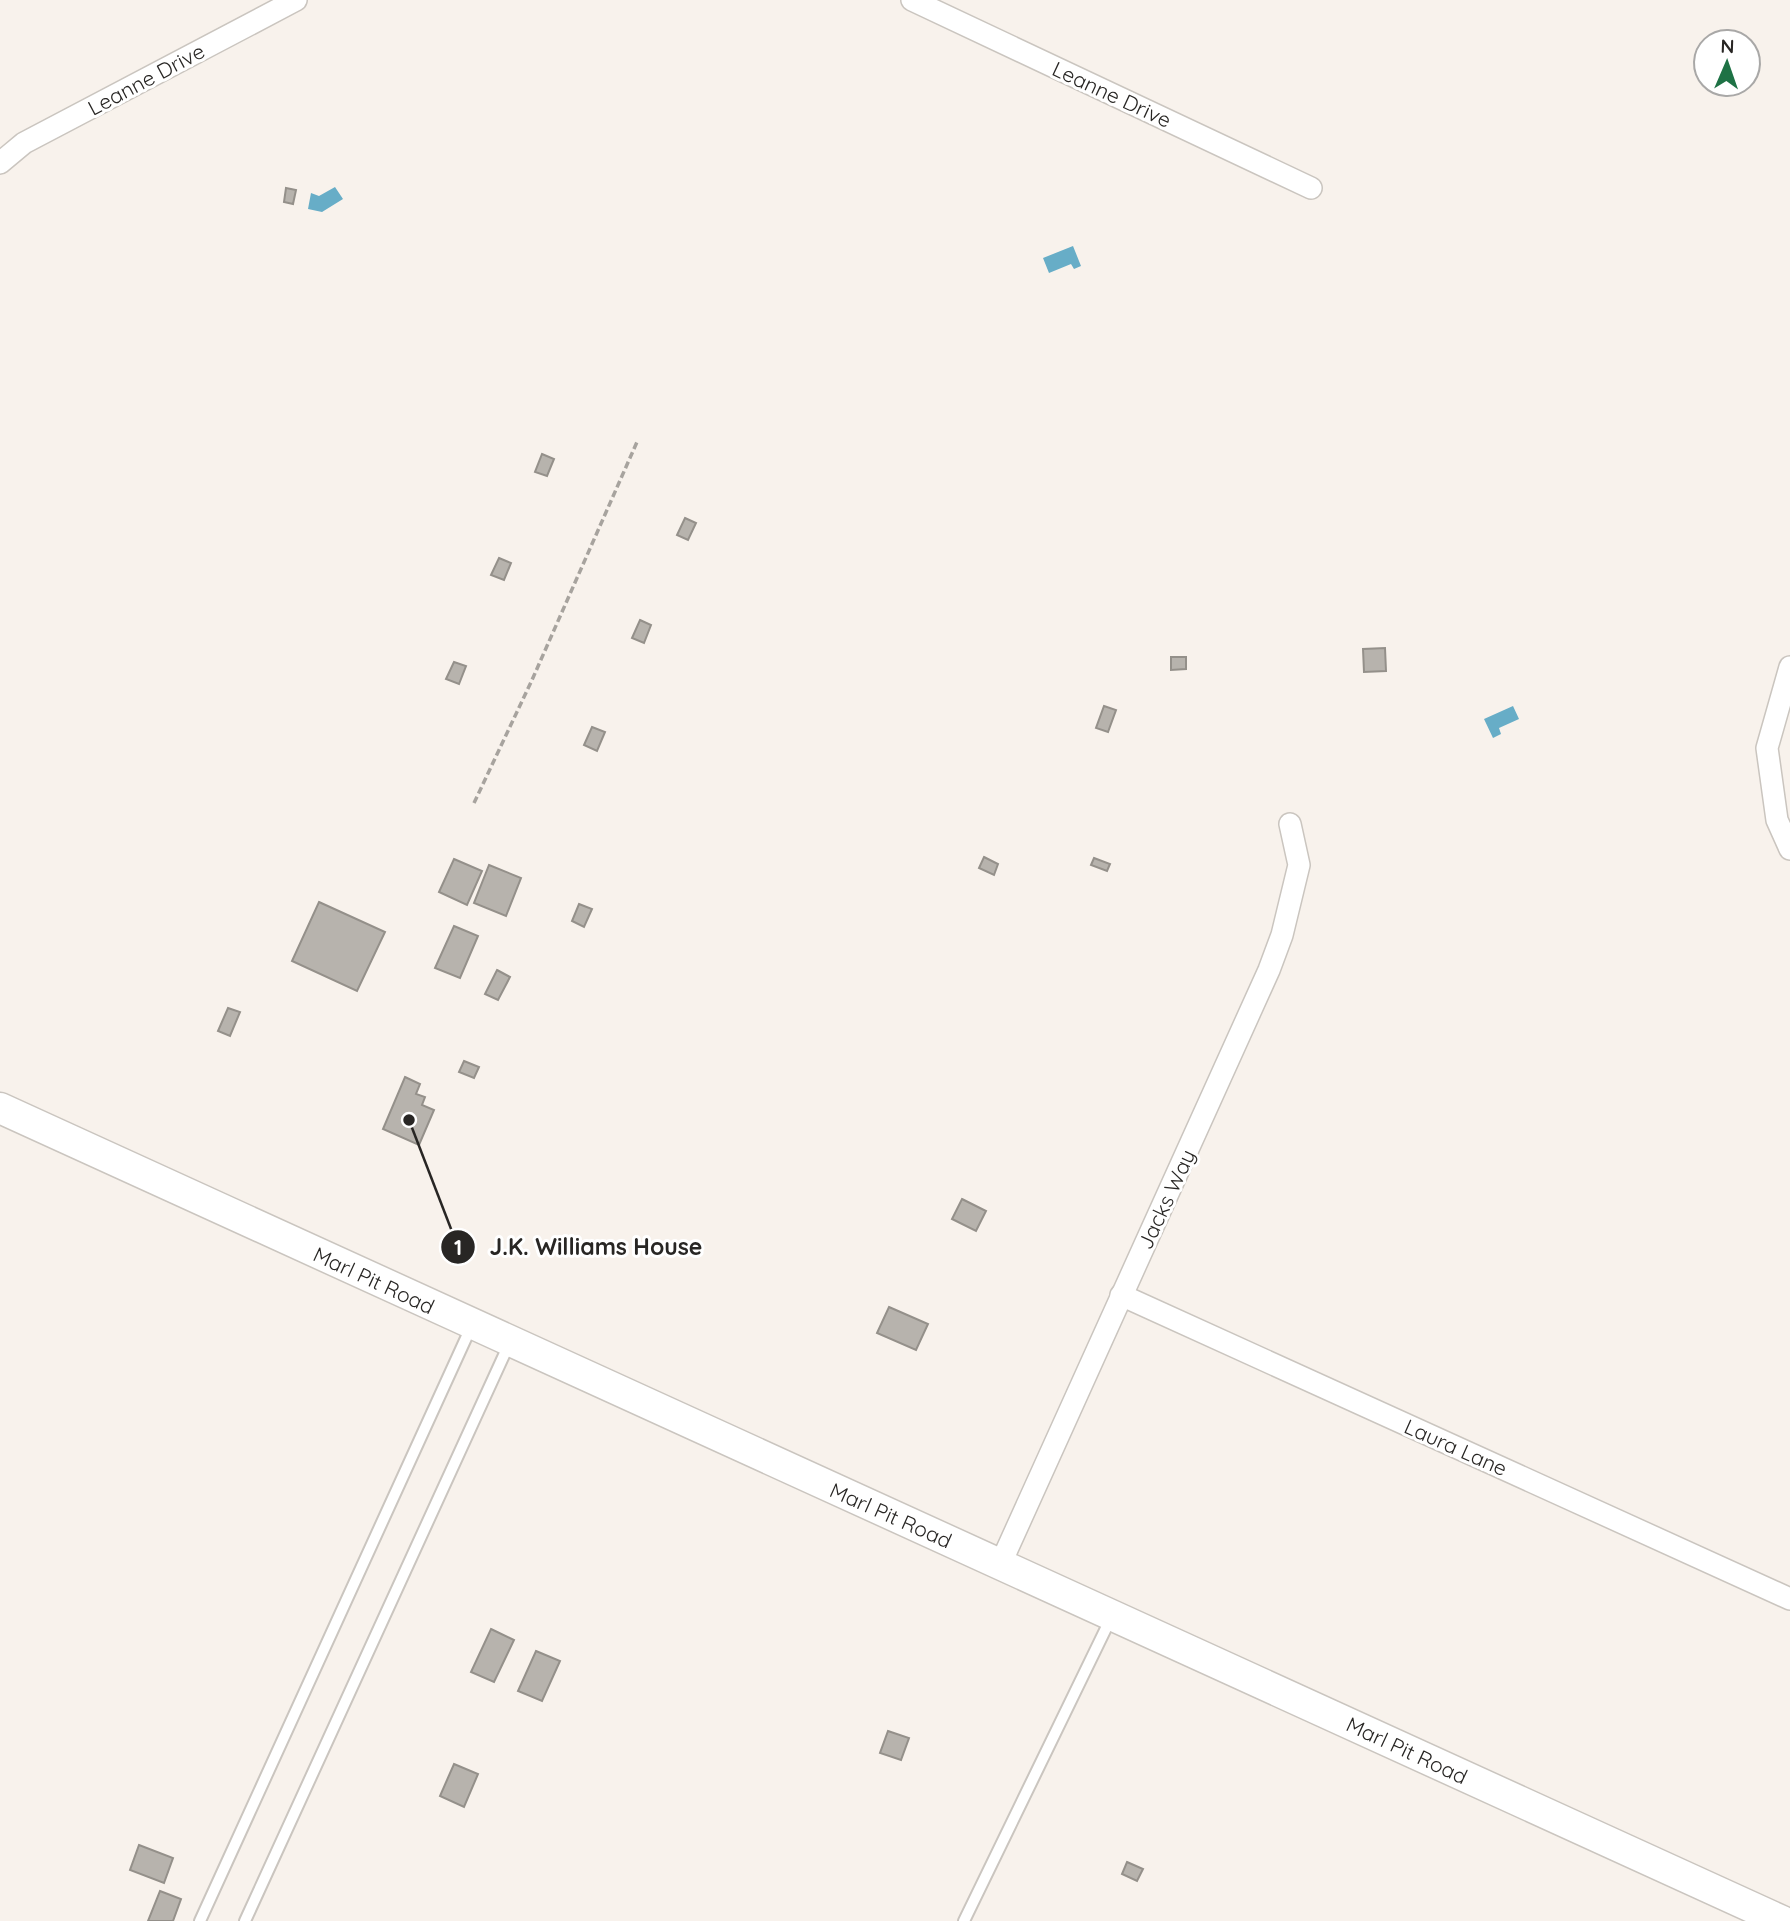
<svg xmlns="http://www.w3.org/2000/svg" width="1790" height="1921" viewBox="0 0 1790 1921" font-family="Quicksand,sans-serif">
	<rect width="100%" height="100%" fill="#f8f2ec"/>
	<g fill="#67adc7">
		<polygon points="335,187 343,199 322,212 308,209 311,193 319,196"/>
		<polygon points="1073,246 1081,266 1074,269 1071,264 1049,273 1043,258"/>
		<polygon points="1513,706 1519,719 1499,728 1501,734 1493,738 1484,719"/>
	</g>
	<g fill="#b7b3ad" stroke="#94908a" stroke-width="2">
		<polygon points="286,188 296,190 293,204 284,202"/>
		<polygon points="542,454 554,459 547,476 535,472"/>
		<polygon points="685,518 696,523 688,540 677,535"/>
		<polygon points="499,558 511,563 504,580 491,575"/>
		<polygon points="640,620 651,625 644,643 632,638"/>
		<polygon points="1385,648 1386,671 1364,672 1363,649"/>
		<polygon points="1171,657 1186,657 1186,669 1171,670"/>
		<polygon points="454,662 466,666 459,684 446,679"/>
		<polygon points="1104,706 1116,710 1108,732 1096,728"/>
		<polygon points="592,727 605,732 597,751 584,745"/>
		<polygon points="984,857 998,864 994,875 979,868"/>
		<polygon points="1094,858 1110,864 1107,871 1091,865"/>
		<polygon points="454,859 482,871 467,905 439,892"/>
		<polygon points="489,865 521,878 506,916 474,903"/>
		<polygon points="319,902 385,932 357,991 292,961"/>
		<polygon points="579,904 592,909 584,927 572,921"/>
		<polygon points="454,926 478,936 460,978 435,968"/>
		<polygon points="497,970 510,977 498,1000 485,994"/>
		<polygon points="228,1008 240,1012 230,1036 218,1031"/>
		<polygon points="464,1061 479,1067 474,1078 459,1072"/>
		<polygon points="405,1077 420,1084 416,1094 425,1097 422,1105 434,1110 419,1145 383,1129"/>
		<polygon points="962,1199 986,1211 976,1231 952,1219"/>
		<polygon points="889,1307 928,1324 916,1350 877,1333"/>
		<polygon points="491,1629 514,1640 494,1682 471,1672"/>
		<polygon points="536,1651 560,1661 542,1701 518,1691"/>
		<polygon points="888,1731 909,1738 901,1760 880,1753"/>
		<polygon points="454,1764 478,1774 464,1807 440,1796"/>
		<polygon points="139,1845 173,1858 164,1883 130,1870"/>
		<polygon points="1127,1862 1143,1869 1137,1881 1122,1874"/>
		<polygon points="160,1891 181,1899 173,1921 148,1921"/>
	</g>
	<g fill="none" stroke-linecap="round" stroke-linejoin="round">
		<defs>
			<g id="lane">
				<polyline points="200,1921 472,1325"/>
				<polyline points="245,1921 510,1342"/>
				<polyline points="964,1921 1111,1618"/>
			</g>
			<g id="street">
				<polyline points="912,0 1311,188"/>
				<polyline points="0,163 24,143 296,0"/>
				<polyline points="1790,667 1767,748 1777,820 1790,849"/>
				<polyline points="1121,1295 1790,1599"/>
				<polyline points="1000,1565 1269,970 1282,935 1299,865 1290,824"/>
			</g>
			<polyline id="secondary" points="0,1108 1782,1921"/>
		</defs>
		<use href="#lane" stroke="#cac5bf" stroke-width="14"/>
		<use href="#street" stroke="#cac5bf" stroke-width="24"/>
		<use href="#secondary" stroke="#cac5bf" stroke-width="33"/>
		<polyline stroke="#a7a39e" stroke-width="3.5" stroke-dasharray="7 3.5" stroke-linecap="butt" points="474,803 532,680 637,442"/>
		<use href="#lane" stroke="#fff" stroke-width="10"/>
		<use href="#street" stroke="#fff" stroke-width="21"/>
		<use href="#secondary" stroke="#fff" stroke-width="30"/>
	</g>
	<g text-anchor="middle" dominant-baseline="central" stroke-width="6" stroke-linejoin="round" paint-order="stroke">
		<g font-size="21" fill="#282624" stroke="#fff">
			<text transform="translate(146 79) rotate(-28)">Leanne Drive</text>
			<text transform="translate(1112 94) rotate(25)">Leanne Drive</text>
			<text transform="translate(1166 1199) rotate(-65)">Jacks Way</text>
			<text transform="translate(374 1280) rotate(25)">Marl Pit Road</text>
			<text transform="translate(1456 1447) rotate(24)">Laura Lane</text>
			<text transform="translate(891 1515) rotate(24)">Marl Pit Road</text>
			<text transform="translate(1407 1750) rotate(25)">Marl Pit Road</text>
		</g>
	</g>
	<path fill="none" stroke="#282624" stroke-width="2.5" d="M409 1120L458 1247"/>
	<g fill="#282624" stroke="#fff" stroke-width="2.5">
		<circle cx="409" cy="1120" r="7"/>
		<circle cx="458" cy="1247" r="18"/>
	</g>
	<g font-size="21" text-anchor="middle" font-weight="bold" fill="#fff">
		<text x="458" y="1255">1</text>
	</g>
	<g font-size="23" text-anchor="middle" font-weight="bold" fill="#282624" stroke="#fff" stroke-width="6" stroke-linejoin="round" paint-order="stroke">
		<text x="596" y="1255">J.K. Williams House</text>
	</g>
	<g transform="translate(1727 63) rotate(2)"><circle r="33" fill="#ffffff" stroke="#a9a8a7" stroke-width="2"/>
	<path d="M0-5L12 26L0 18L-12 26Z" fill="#1e7245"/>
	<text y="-10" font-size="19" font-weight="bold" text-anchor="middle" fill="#282624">N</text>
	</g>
</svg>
